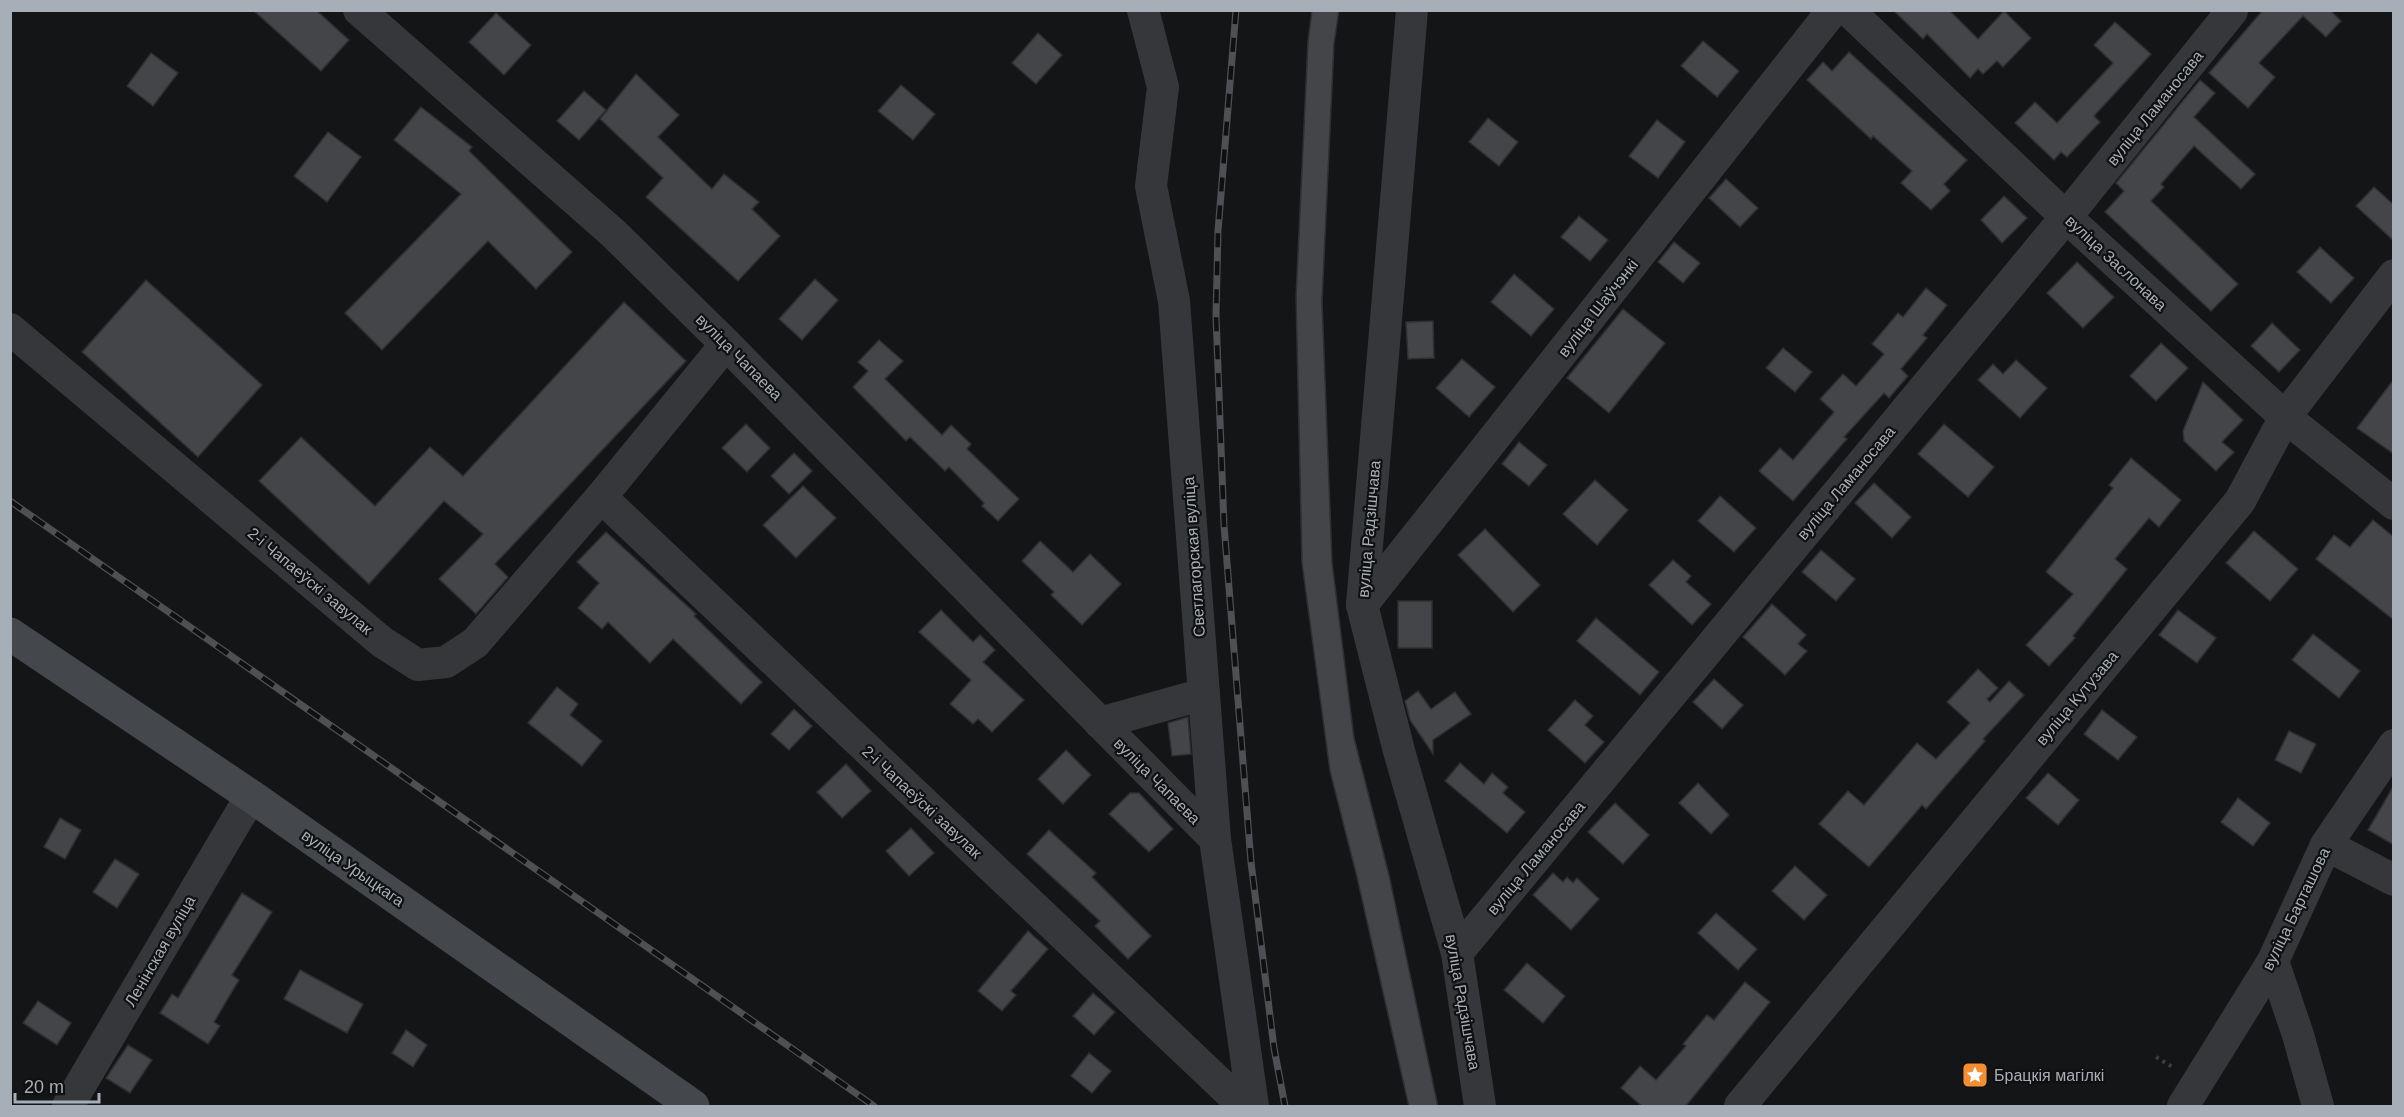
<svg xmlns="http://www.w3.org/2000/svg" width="2404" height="1117" viewBox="0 0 2404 1117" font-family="Helvetica,sans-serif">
	<rect width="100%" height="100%" fill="#141516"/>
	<g fill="#434549" stroke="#2e2f32" stroke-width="1.5">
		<polygon points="253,10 316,10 349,40 321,71"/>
		<polygon points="1312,10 1339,10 1334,44 1322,301 1332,562 1354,738 1389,875 1438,1107 1409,1107 1357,877 1330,771 1302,563 1296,297 1308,41"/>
		<polygon points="1893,10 1949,10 1978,39 2004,11 2031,38 2003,67 1997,61 1983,74 1978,69 1970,78 1927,34 1923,39"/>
		<polygon points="2263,10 2330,10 2341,21 2326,37 2303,16 2259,63 2275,77 2248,108 2209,73"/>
		<polygon points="496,13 531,45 504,75 469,42"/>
		<polygon points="2115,22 2151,54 2094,116 2100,122 2067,157 2061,152 2054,160 2015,123 2035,102 2057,123 2113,63 2094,45"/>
		<polygon points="1038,33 1062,55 1036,84 1012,63"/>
		<polygon points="1703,41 1739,71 1717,97 1681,66"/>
		<polygon points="1849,52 1967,160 1944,184 1950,191 1931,210 1901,183 1912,171 1873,136 1871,139 1807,80 1823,62 1832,71"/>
		<polygon points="151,53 178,73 153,106 127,86"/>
		<polygon points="636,74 679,115 658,137 712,189 724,174 759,202 752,209 780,236 738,281 646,197 663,178 600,119"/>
		<polygon points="2200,80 2215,93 2194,117 2255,174 2241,189 2194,146 2161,184 2164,187 2151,201 2238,284 2211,311 2105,212 2124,191 2116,183"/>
		<polygon points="901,85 935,114 913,140 878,111"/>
		<polygon points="584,91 606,110 579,140 557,121"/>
		<polygon points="421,107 472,147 469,151 572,252 536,289 488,241 382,350 345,313 461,194 394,140"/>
		<polygon points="1488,118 1518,142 1499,166 1469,142"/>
		<polygon points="1657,120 1685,142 1658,178 1629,156"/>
		<polygon points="328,132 361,157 327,202 294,176"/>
		<polygon points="1726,179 1758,208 1740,227 1709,198"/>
		<polygon points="2374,187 2394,205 2394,241 2356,206"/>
		<polygon points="2004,196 2027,218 2002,243 1981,220"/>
		<polygon points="1579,216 1608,240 1590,261 1561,237"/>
		<polygon points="1674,242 1700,263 1683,283 1658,262"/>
		<polygon points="2320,247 2354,278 2331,303 2297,272"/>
		<polygon points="2077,262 2114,297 2083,328 2047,293"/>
		<polygon points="1514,274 1554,309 1531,336 1491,302"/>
		<polygon points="815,279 838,300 802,340 779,319"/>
		<polygon points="146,280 262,385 198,457 82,352"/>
		<polygon points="1926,288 1947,305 1923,335 1927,338 1901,369 1908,376 1889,398 1884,393 1844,437 1847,439 1793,501 1759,471 1780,448 1793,460 1834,412 1820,399 1843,374 1856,386 1884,354 1872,344 1898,313 1903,317"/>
		<polygon points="624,302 686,361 495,564 508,577 476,614 439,579 483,534 444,501 369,584 259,481 301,437 375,506 430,447 463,476"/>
		<polygon points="1623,309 1665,343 1609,413 1567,378"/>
		<polygon points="1433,321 1434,358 1408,359 1406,322"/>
		<polygon points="2272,323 2300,350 2279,372 2251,346"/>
		<polygon points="879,340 903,361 885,379 942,435 951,425 971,444 967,449 1019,499 998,521 982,506 984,503 949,467 945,471 910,437 906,441 853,387 868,371 858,362"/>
		<polygon points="2161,343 2188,368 2156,401 2130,376"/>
		<polygon points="1783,348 1812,372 1795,392 1766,368"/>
		<polygon points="1462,359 1495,387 1469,417 1436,388"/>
		<polygon points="2016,360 2047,388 2020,418 1978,380 1993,364 2003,374"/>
		<polygon points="2394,379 2394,454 2357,428"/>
		<polygon points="2203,382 2243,420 2222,442 2234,452 2216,471 2184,441 2183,431"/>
		<polygon points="746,424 770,448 747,472 722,448"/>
		<polygon points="1944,424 1994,467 1968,497 1918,454"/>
		<polygon points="1519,442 1547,465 1529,486 1502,464"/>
		<polygon points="794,453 812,471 789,494 771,476"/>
		<polygon points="2131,458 2181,500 2159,527 2149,518 2115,559 2127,569 2073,636 2075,638 2049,666 2026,645 2073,594 2046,572 2113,488 2109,485"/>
		<polygon points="1595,480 1628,510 1597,545 1563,514"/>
		<polygon points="1874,483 1911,517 1892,538 1855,503"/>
		<polygon points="803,486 836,518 796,558 763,525"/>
		<polygon points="1720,496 1756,528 1734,552 1698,521"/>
		<polygon points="2373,520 2394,537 2394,620 2316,559 2334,535 2350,547"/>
		<polygon points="1485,529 1540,585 1513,612 1458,555"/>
		<polygon points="2254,531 2298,569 2270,601 2226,563"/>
		<polygon points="606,532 696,614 694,616 762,682 741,704 673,639 650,663 608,622 602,629 578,608 599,583 577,562"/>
		<polygon points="1040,541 1073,572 1090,554 1121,584 1082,625 1051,595 1054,592 1022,561"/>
		<polygon points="1821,550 1855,579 1836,601 1802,572"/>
		<polygon points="1673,560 1691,576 1686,582 1711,604 1692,625 1649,585"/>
		<rect x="1398" y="601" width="34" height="47"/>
		<polygon points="1772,604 1806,635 1798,644 1807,651 1785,675 1743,637"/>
		<polygon points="941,610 973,642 980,635 995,650 983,662 1024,700 992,732 978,719 973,724 950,704 971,680 919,632"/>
		<polygon points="2178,610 2216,638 2197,663 2159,635"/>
		<polygon points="1596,618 1659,672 1640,695 1577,641"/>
		<polygon points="2313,634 2360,671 2339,698 2292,660"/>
		<polygon points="1978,669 1998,688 1987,699 1990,702 2009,681 2024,695 1983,739 1985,741 1926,809 1922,805 1869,867 1819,824 1848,791 1864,805 1917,743 1936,759 1970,723 1947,702"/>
		<polygon points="1714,679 1743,705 1722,729 1693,702"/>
		<polygon points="557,687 578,704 570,715 602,741 582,766 528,723"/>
		<polygon points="1418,691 1431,709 1455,692 1471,714 1433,740 1433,754 1410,720 1405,701"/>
		<polygon points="1575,700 1593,716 1585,725 1604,742 1585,763 1548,730"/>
		<polygon points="794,709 812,726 789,750 771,734"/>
		<polygon points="2102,710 2137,737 2118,760 2084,734"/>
		<polygon points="1188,717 1191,754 1172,756 1168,723"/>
		<polygon points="2289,731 2316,744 2301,773 2275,760"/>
		<polygon points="1066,750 1091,775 1063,804 1038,779"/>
		<polygon points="1460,763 1484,784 1492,773 1508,787 1503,793 1525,812 1507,833 1445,781"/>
		<polygon points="846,764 871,791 842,818 817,792"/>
		<polygon points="2048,773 2079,800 2058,825 2026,798"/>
		<polygon points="1698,783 1729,815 1711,834 1679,803"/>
		<polygon points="2394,785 2394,845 2368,830"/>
		<polygon points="1130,793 1139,793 1173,829 1149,852 1109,814"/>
		<polygon points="2238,798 2270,823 2253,846 2221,822"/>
		<polygon points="1615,803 1649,835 1623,864 1588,832"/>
		<polygon points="60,818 81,830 65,859 44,847"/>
		<polygon points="911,828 934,853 909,876 886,851"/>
		<polygon points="1049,830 1096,873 1092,877 1151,936 1128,959 1095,926 1100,921 1027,854"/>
		<polygon points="115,859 139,874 117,908 93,892"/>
		<polygon points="1795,866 1827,895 1804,920 1772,891"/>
		<polygon points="1553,873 1563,882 1567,877 1573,883 1577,878 1599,899 1571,930 1533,895"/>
		<polygon points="242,893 272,912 232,975 239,980 214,1022 220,1026 208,1044 160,1013 172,994 178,998"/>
		<polygon points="1716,913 1757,949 1738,970 1698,933"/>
		<polygon points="1028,931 1048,949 1011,991 1016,995 1002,1011 978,991"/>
		<polygon points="1527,963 1565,996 1543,1023 1504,990"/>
		<polygon points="300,970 363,1004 347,1033 284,999"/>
		<polygon points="1745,982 1770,1002 1685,1107 1643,1107 1621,1088 1640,1066 1656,1080 1686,1046 1683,1044 1707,1015 1714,1020"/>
		<polygon points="1093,993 1115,1012 1094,1035 1073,1016"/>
		<polygon points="38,1001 71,1023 57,1045 23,1023"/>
		<polygon points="406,1030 427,1045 413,1067 392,1053"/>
		<polygon points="128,1045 152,1060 130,1093 106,1078"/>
		<polygon points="1089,1053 1111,1071 1092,1093 1071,1076"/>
	</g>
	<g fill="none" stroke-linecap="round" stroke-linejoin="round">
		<polyline stroke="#3c3f42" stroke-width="4" stroke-dasharray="3 4.5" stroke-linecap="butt" points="2156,1057 2174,1068"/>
		<g stroke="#36373b" stroke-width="32">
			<polyline points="359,10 613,233 726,344 1215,839"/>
			<polyline points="1143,10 1163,87 1151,186 1174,301 1215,839 1253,1106"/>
			<polyline points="1412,10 1362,605 1399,751 1457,953 1480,1106"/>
			<polyline points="1848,10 2066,217 2285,417 2394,504"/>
			<polyline points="10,329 382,642 418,665 446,662 475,643 601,497 726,344"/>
			<polyline points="601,497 1244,1106"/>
			<polyline points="1362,605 1833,10"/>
			<polyline points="1100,723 1204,694"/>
			<polyline points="2326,845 2394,880"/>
			<polyline points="1457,953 2066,217 2232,11"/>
			<polyline points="2273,961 2298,1035 2318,1106"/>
			<polyline points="68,1106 251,796"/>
			<polyline points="1740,1106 2240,501 2285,417 2394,275"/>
			<polyline points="2183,1106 2273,961 2326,845 2394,745"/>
		</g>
		<polyline stroke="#44474b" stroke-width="33" points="10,634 251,796 693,1106"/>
		<defs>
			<g id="rail">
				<polyline points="1236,10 1218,231 1216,316 1224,525 1251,862 1274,1048 1285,1106"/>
				<polyline points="10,501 874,1106"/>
			</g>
		</defs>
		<use href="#rail" stroke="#4d5054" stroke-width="7"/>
		<use href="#rail" stroke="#101011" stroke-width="4.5" stroke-dasharray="14" stroke-linecap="butt"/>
	</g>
	<defs>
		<symbol id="sight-square" viewBox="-11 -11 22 22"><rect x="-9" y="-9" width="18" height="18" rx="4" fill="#f18f32" stroke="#101011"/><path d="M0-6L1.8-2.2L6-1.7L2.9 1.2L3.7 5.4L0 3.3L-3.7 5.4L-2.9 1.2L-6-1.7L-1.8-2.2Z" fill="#fff"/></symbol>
	</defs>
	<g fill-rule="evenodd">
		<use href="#sight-square" x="1960" y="1060" width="30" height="30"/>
	</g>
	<g text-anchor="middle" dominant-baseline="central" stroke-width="4.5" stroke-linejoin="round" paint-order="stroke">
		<g font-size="16" fill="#a6aeb7" stroke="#101011">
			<text transform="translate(2155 108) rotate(-51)">вуліца Ламаносава</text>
			<text transform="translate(2116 263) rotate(43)">вуліца Заслонава</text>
			<text transform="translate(1598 308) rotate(-52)">вуліца Шаўчэнкі</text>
			<text transform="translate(739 357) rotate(45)">вуліца Чапаева</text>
			<text transform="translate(1846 483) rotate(-50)">вуліца Ламаносава</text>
			<text transform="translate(1369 529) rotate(-85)">вуліца Радзішчава</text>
			<text transform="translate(1194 557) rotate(-94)">Светлагорская вуліца</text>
			<text transform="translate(310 581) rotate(40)">2-і Чапаеўскі завулак</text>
			<text transform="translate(2077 698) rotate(-50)">вуліца Кутузава</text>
			<text transform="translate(1157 781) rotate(45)">вуліца Чапаева</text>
			<text transform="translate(922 802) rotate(43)">2-і Чапаеўскі завулак</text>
			<text transform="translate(1536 858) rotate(-50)">вуліца Ламаносава</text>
			<text transform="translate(353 868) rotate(35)">вуліца Урыцкага</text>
			<text transform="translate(2296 909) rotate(-64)">вуліца Барташова</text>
			<text transform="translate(160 951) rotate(-60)">Ленінская вуліца</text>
			<text transform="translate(1463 1002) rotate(80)">вуліца Радзішчава</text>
		</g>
		<g font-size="16" fill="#a6aeb7" stroke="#101011" text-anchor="start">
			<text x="1994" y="1075">Брацкія магілкі</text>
		</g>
	</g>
	<rect width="2404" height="1117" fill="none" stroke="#a6aeb7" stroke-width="24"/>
	<path d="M15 1093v9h84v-9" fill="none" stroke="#a6aeb7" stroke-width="3"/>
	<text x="24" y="1093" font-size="18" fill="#a6aeb7" stroke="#101011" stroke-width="4.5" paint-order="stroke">20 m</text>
</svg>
